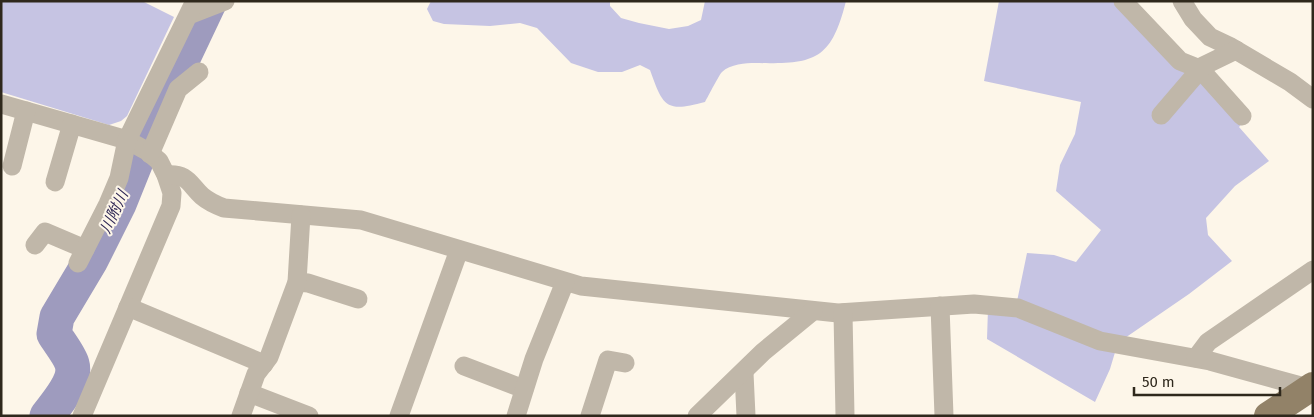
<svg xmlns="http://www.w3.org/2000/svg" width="1314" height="417" viewBox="0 0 1314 417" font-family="'Fira Sans','Noto Sans JP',sans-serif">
	<rect width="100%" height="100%" fill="#fdf6e9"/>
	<g fill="#c6c4e3">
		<polygon points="1,1 142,1 174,17 127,116 121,121 109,125 1,92"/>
		<path d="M431,1H610V6L621,18L639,23L669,29L688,26L701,20L705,1H846C831,62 813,64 755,63C746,63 730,64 722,72C719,75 709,95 705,102C665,113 663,106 650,70L640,65L622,72H598L571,63L537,28L520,23L490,26L444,24L433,21L427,9Z"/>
		<polygon points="999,1 1129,1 1249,116 1239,127 1269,161 1235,186 1206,218 1208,235 1232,261 1189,294 1122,340 1116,349 1110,369 1095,402 987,339 988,309 1015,311 1027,253 1054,255 1076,262 1101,230 1056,191 1060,165 1075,134 1081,102 984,81"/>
	</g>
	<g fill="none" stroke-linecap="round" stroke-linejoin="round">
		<path stroke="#9e9bbe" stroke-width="35" d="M47,416C56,404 77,381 72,364C70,356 59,342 54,334L57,317L91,260L119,204L148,132L210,1"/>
		<g stroke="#c0b7a9" stroke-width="19">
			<polyline points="1123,1 1180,61 1200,69 1242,116"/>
			<polyline points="1182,1 1193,19 1210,37 1229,46 1290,82 1313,99"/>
			<polyline points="189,15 225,1"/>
			<polyline points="1,104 127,140 147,151 159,161 166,175 172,193 171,206 82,416"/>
			<polyline points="1161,115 1203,66 1236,50"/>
			<polyline points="150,154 178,89 199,72"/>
			<polyline points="12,166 26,111"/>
			<path d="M166,175C188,173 189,184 202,196C209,202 216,205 224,208L361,220L581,286L838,313L974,304L1018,308L1100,341L1210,361L1308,388"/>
			<polyline points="55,182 72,124"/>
			<polyline points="35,245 45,232 85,249"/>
			<polyline points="78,263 108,204 119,178 127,140 195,1"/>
			<polyline points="297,282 308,283 358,299"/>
			<polyline points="940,306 944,416"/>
			<polyline points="128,307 264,364"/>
			<polyline points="843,313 845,416"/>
			<polyline points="1196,358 1208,342 1313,270"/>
			<polyline points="464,366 524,389"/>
			<polyline points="744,373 746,416"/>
			<polyline points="249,393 309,416"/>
			<polyline points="241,416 256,374 269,357 297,282 301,215"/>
			<polyline points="399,416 459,250"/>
			<polyline points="516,416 534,359 565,282"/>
			<polyline points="590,416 608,360 625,363"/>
			<polyline points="697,416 763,352 813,311"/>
		</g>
		<polyline stroke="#928268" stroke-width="28" points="1268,416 1313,386"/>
	</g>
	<g text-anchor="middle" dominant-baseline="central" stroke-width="4" stroke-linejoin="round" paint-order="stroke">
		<g font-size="15" font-style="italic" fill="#2e2654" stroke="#fdf6e9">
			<text transform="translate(114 212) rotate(-65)">川附川</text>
		</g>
	</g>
	<rect width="1314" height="417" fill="none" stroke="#2f281c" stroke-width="5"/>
	<path d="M1134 387v8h146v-8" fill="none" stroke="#2f281c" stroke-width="2.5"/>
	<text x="1142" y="387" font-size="15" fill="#2f281c" stroke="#fdf6e9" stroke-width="4" paint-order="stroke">50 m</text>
</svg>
